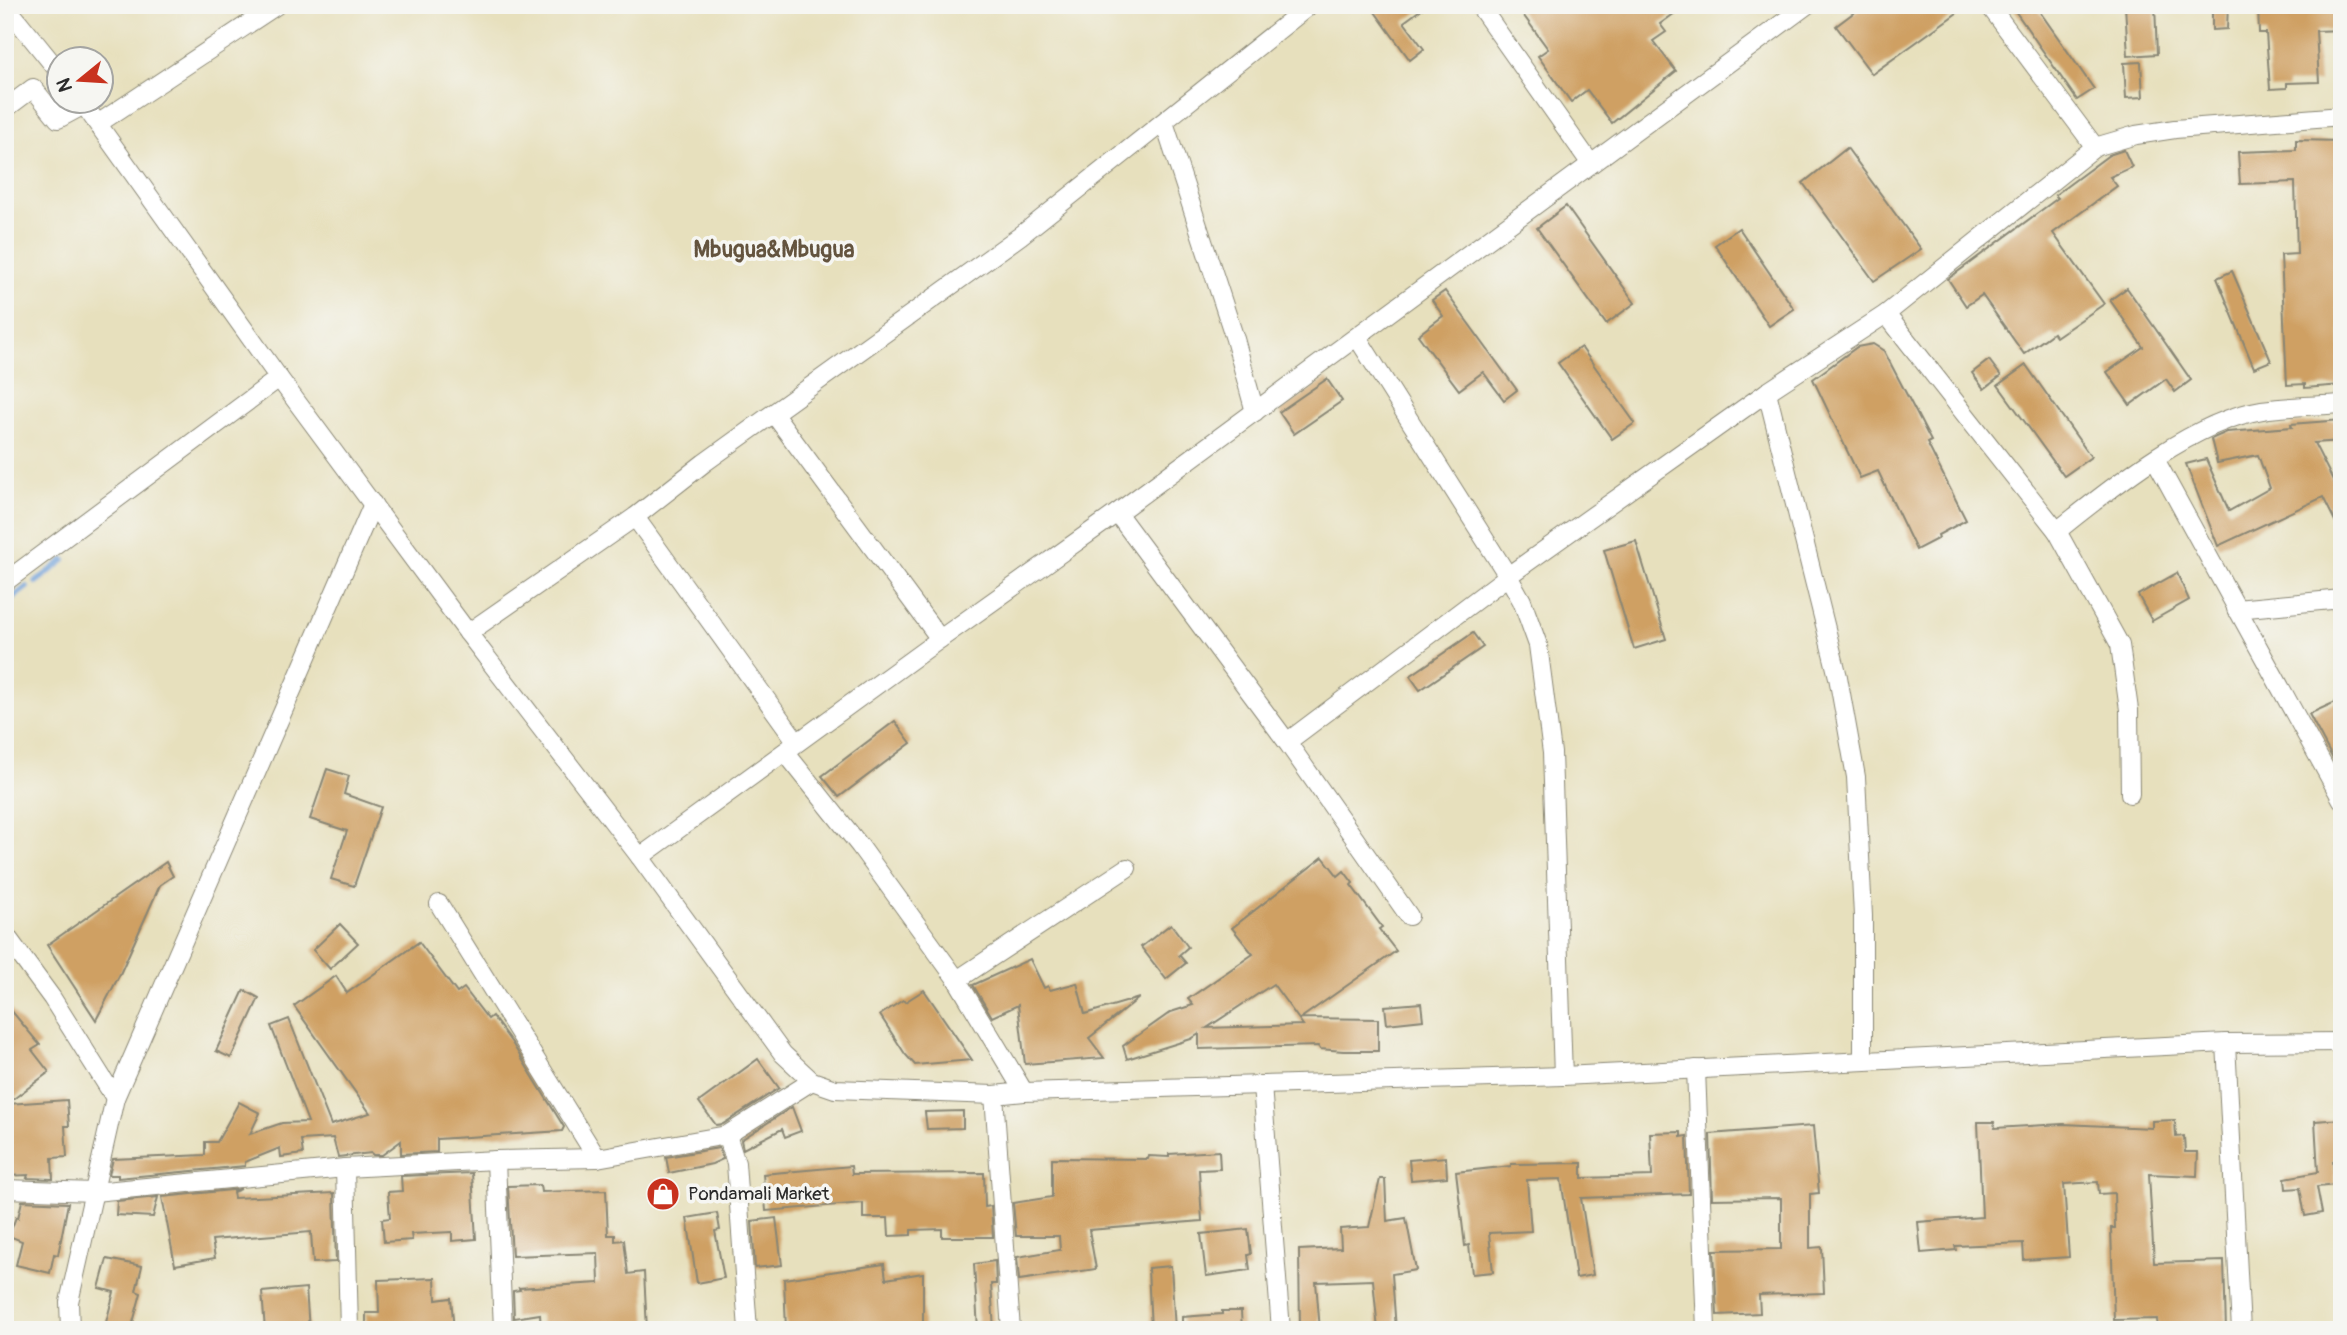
<svg xmlns="http://www.w3.org/2000/svg" width="2347" height="1335" viewBox="0 0 2347 1335" font-family="Pangolin,sans-serif">
	<rect width="100%" height="100%" fill="#f6f6f2"/>
	<filter id="ink" filterUnits="userSpaceOnUse"><feTurbulence type="fractalNoise" baseFrequency=".0143" numOctaves="2"/><feDisplacementMap in="SourceGraphic" scale="14" xChannelSelector="R" yChannelSelector="G"/><feConvolveMatrix kernelMatrix="1 2 1 2 8 2 1 2 1" color-interpolation-filters="sRGB"/></filter>
	<filter id="wash" filterUnits="userSpaceOnUse"><feTurbulence type="fractalNoise" baseFrequency=".00686" numOctaves="4" result="noise"/><feDisplacementMap in="SourceGraphic" scale="28" xChannelSelector="R" yChannelSelector="G"/><feGaussianBlur stdDeviation="1.57" result="paint"/><feColorMatrix in="noise" values="0 0 0 0 0 0 0 0 0 0 0 0 0 0 0 0 0 1.4 0 .05"/><feComposite in="paint" operator="in"/></filter>
	<g filter="url(#wash)">
		<rect width="100%" height="100%" fill="#e7e0bd"/>
		<g fill="none" stroke-linecap="round" stroke-linejoin="round">
			<g stroke="#6ea0d9" stroke-width="6">
				<polyline points="36,582 64,560"/>
				<polyline points="5,604 27,587"/>
			</g>
		</g>
		<g id="blocks">
			<g fill="#cfa063" fill-rule="evenodd">
				<polygon points="1370,5 1427,5 1404,22 1424,49 1410,60"/>
				<polygon points="1516,5 1686,5 1660,24 1666,32 1653,41 1676,71 1612,123 1587,90 1571,102 1538,56 1548,49"/>
				<polygon points="1864,5 1968,5 1872,74 1836,26"/>
				<polygon points="2011,5 2035,5 2094,89 2077,100"/>
				<polygon points="2125,5 2155,5 2157,54 2128,56"/>
				<polygon points="2212,5 2228,5 2227,29 2212,30"/>
				<polygon points="2258,5 2342,5 2342,30 2316,31 2319,82 2287,83 2287,88 2270,89 2266,33 2259,33"/>
				<polygon points="2141,62 2143,97 2126,98 2124,63"/>
				<polygon points="2296,140 2342,141 2342,316 2340,316 2342,385 2305,388 2305,384 2287,385 2281,255 2297,254 2295,182 2240,184 2238,152 2296,150"/>
				<polygon points="1847,148 1921,249 1874,281 1803,183"/>
				<polygon points="2124,150 2132,167 2110,177 2117,186 2053,233 2104,304 2056,337 2053,333 2024,354 1982,295 1966,306 1948,279 2058,198 2055,195 2109,155"/>
				<polygon points="1566,206 1635,303 1606,324 1537,228"/>
				<polygon points="1739,228 1794,309 1769,326 1715,245"/>
				<polygon points="2232,271 2271,361 2254,368 2217,278"/>
				<polygon points="2127,288 2191,380 2175,392 2166,379 2130,405 2107,372 2143,347 2110,300"/>
				<polygon points="1445,291 1517,390 1504,400 1483,372 1459,390 1418,335 1443,316 1432,300"/>
				<polygon points="1873,344 1884,351 1931,441 1927,443 1966,520 1938,535 1939,538 1916,550 1878,471 1860,478 1813,379 1857,347"/>
				<polygon points="1581,347 1635,423 1612,439 1558,363"/>
				<polygon points="1989,360 2001,376 1984,389 1972,373"/>
				<polygon points="2026,365 2091,457 2064,476 1998,385"/>
				<polygon points="1327,379 1342,401 1294,434 1279,412"/>
				<polygon points="2342,420 2342,441 2314,443 2336,486 2342,484 2342,535 2323,497 2218,546 2186,464 2206,459 2229,511 2270,488 2258,455 2217,463 2211,439 2227,432 2292,427 2291,424"/>
				<polygon points="1636,541 1666,639 1634,649 1604,550"/>
				<polygon points="2177,573 2189,600 2152,621 2138,595"/>
				<polygon points="1473,633 1483,647 1420,690 1410,676"/>
				<polygon points="2342,699 2342,776 2309,714"/>
				<polygon points="895,721 911,743 839,797 822,776"/>
				<polygon points="327,769 349,776 344,794 381,807 354,886 331,879 347,831 310,819"/>
				<path d="M1323,857L1338,876L1344,871L1353,883L1351,885L1382,927L1379,929L1396,951L1301,1018L1378,1019V1051H1343L1320,1049L1318,1046L1199,1049V1034L1191,1039L1127,1059L1123,1046L1171,1012L1193,1005L1188,999L1253,954L1232,928ZM1273,984L1303,1025L1207,1028Z"/>
				<polygon points="166,862 173,876 160,885 120,974 96,1020 47,945"/>
				<polygon points="340,924 358,943 330,969 313,950"/>
				<polygon points="1171,924 1188,947 1179,955 1186,963 1166,979 1141,947"/>
				<polygon points="419,942 457,993 464,988 488,1019 492,1016 512,1043 564,1127 562,1131 437,1139 437,1152 401,1154 401,1141 382,1155 373,1155 371,1153 338,1157 333,1138 301,1140 303,1154 281,1157 280,1148 245,1162 245,1166 118,1178 118,1175 109,1175 113,1159 205,1155 205,1142 217,1142 239,1102 260,1113 250,1134 282,1123 308,1122 271,1026 289,1019 331,1125 370,1113 294,1006 336,976 347,993"/>
				<polygon points="1030,959 1044,988 1048,986 1050,990 1077,983 1085,1014 1139,998 1089,1038 1104,1058 1025,1064 1018,1005 992,1017 973,985"/>
				<polygon points="244,990 259,998 231,1058 216,1051"/>
				<polygon points="924,990 972,1060 915,1065 905,1054 880,1015 903,1000 905,1002"/>
				<polygon points="5,1003 40,1045 32,1050 49,1072 7,1104 67,1100 69,1126 65,1126 67,1157 52,1158 53,1179 27,1178 28,1175 5,1176"/>
				<polygon points="1421,1003 1423,1020 1387,1024 1385,1006"/>
				<polygon points="758,1059 779,1088 723,1124 716,1125 699,1102"/>
				<polygon points="792,1107 801,1131 785,1137 782,1129 743,1149 741,1140"/>
				<polygon points="963,1111 963,1128 927,1129 925,1112"/>
				<polygon points="2342,1119 2342,1160 2333,1161 2335,1185 2317,1187 2322,1213 2305,1216 2300,1188 2286,1189 2285,1178 2318,1172 2315,1121"/>
				<polygon points="2175,1120 2176,1137 2184,1136 2185,1152 2198,1152 2197,1176 2149,1174 2154,1263 2224,1261 2226,1330 2158,1330 2157,1319 2114,1320 2111,1228 2115,1228 2114,1193 2099,1194 2098,1182 2064,1184 2069,1257 2024,1260 2023,1243 1955,1246 1956,1250 1921,1253 1918,1222 1982,1217 1978,1122 1994,1122 1995,1128 2063,1124 2152,1128 2152,1121"/>
				<polygon points="1813,1126 1819,1193 1810,1194 1810,1248 1822,1247 1824,1293 1759,1295 1760,1313 1717,1315 1714,1250 1781,1249 1781,1198 1712,1199 1710,1134"/>
				<polygon points="1681,1132 1681,1137 1687,1136 1689,1194 1581,1198 1593,1275 1576,1278 1561,1179 1527,1180 1531,1231 1489,1233 1493,1272 1472,1274 1469,1245 1465,1246 1456,1172 1511,1166 1511,1164 1582,1163 1582,1178 1652,1176 1650,1133"/>
				<polygon points="719,1148 723,1159 712,1164 669,1173 666,1157"/>
				<polygon points="1219,1151 1220,1169 1199,1170 1202,1221 1089,1230 1096,1269 1019,1280 1017,1257 1060,1250 1059,1236 1016,1236 1013,1203 1052,1197 1052,1158 1148,1159 1149,1156 1169,1157 1169,1154"/>
				<polygon points="1446,1157 1447,1177 1411,1180 1409,1160"/>
				<polygon points="851,1166 852,1174 984,1173 985,1207 991,1206 993,1237 942,1237 942,1229 911,1230 911,1235 889,1236 888,1218 863,1218 863,1203 766,1211 763,1174"/>
				<polygon points="472,1173 476,1239 452,1241 452,1232 411,1234 412,1240 384,1242 382,1219 390,1218 388,1192 402,1191 401,1176"/>
				<polygon points="1380,1179 1385,1179 1387,1221 1406,1218 1416,1270 1392,1274 1396,1330 1378,1330 1373,1280 1316,1282 1320,1330 1300,1330 1299,1250 1341,1248 1340,1229 1369,1227"/>
				<polygon points="540,1185 541,1192 606,1190 608,1235 615,1235 615,1241 624,1240 628,1274 644,1272 647,1330 541,1330 540,1314 514,1318 513,1291 520,1290 519,1288 599,1283 598,1253 512,1256 508,1186"/>
				<polygon points="241,1189 233,1192 234,1198 334,1193 336,1262 313,1263 311,1232 212,1240 215,1258 175,1265 162,1197"/>
				<polygon points="158,1197 153,1217 116,1215 117,1201"/>
				<polygon points="22,1201 68,1203 58,1255 54,1254 50,1273 16,1265 22,1241 9,1236 16,1217 18,1218"/>
				<polygon points="717,1213 720,1230 715,1231 724,1278 697,1283 687,1218"/>
				<polygon points="776,1218 782,1265 755,1268 752,1221"/>
				<polygon points="1248,1229 1251,1254 1248,1255 1250,1270 1206,1276 1201,1234"/>
				<polygon points="107,1259 142,1266 136,1291 141,1293 131,1330 104,1330 114,1292 99,1288"/>
				<polygon points="995,1261 996,1284 991,1284 994,1330 978,1330 974,1264"/>
				<polygon points="884,1264 886,1279 923,1273 923,1330 786,1330 784,1279"/>
				<polygon points="1171,1266 1175,1330 1151,1330 1148,1268"/>
				<polygon points="435,1278 436,1300 451,1298 454,1330 366,1330 366,1313 379,1313 378,1280"/>
				<polygon points="306,1288 309,1330 265,1330 262,1292"/>
				<polygon points="1222,1311 1241,1311 1242,1330 1182,1330 1182,1317 1222,1314"/>
			</g>
		</g>
	</g>
	<g filter="url(#ink)">
		<use href="#blocks" fill-opacity="0" stroke="#898674" stroke-width="2"/>
		<g fill="none" stroke-linecap="round" stroke-linejoin="round">
			<defs>
				<g id="minor">
					<polyline points="5,5 60,73"/>
					<polyline points="1479,5 1591,164"/>
					<polyline points="1989,5 2095,147"/>
					<polyline points="82,102 279,378 468,633 640,857 783,1054 812,1081 835,1089 994,1095 1024,1092 1563,1076 2226,1043 2342,1042"/>
					<polyline points="5,109 33,88 58,119 84,105"/>
					<polyline points="1164,122 1235,339 1255,412"/>
					<polyline points="99,123 277,5"/>
					<polyline points="1886,314 2057,531 2120,645 2129,710 2130,794"/>
					<polyline points="1357,337 1508,576 1522,601 1538,645 1552,753 1563,1076"/>
					<polyline points="1767,392 1838,677 1856,777 1863,916 1863,1060"/>
					<polyline points="774,414 940,639"/>
					<polyline points="2155,459 2342,800"/>
					<polyline points="1117,513 1287,742 1508,576 1767,392 1886,314 2095,147 2136,135 2175,129 2342,116"/>
					<polyline points="635,517 797,742"/>
					<path d="M2057,531C2111,488 2193,421 2262,410C2288,406 2315,406 2342,404"/>
					<polyline points="5,582 279,378"/>
					<polyline points="2236,609 2342,599"/>
					<polyline points="468,633 635,517 704,463 1020,236 1310,5"/>
					<polyline points="1287,742 1409,916"/>
					<polyline points="785,752 860,846 957,980 1024,1092"/>
					<polyline points="640,857 940,639 1117,513 1807,5"/>
					<polyline points="439,904 597,1158"/>
					<polyline points="5,934 52,998 115,1098"/>
					<polyline points="957,980 1127,868"/>
					<polyline points="2226,1043 2241,1330"/>
					<polyline points="1696,1069 1706,1330"/>
					<polyline points="1262,1085 1281,1330"/>
					<polyline points="994,1095 1011,1330"/>
					<polyline points="727,1135 736,1163 748,1330"/>
					<polyline points="496,1160 503,1330"/>
					<polyline points="345,1168 349,1330"/>
					<polyline points="5,1189 94,1192 345,1168 496,1160 597,1158 727,1135 812,1081"/>
					<polyline points="70,1330 69,1302 115,1098 373,504"/>
				</g>
			</defs>
			<use href="#minor" stroke="#898674" stroke-width="20"/>
			<use href="#minor" stroke="#fff" stroke-width="18"/>
		</g>
	</g>
	<defs>
		<symbol id="shop-disc" viewBox="-11 -11 22 22"><circle r="9.5" fill="#c8321e" stroke="#f6f6f2"/><path d="M-5-2.5h2.3a2.7 3.5 0 0 1 5.4 0H5L5.5 6h-11ZM-1.5-2.5h3a1.5 2.3 0 0 0-3 0Z" fill="#fff"/></symbol>
	</defs>
	<g fill-rule="evenodd">
		<use href="#shop-disc" x="644" y="1175" width="38" height="38"/>
	</g>
	<g text-anchor="middle" dominant-baseline="central" stroke-width="7" stroke-linejoin="round" paint-order="stroke">
		<g font-size="19" fill="#2b2b2b" stroke="#f6f6f2" text-anchor="start">
			<text x="688" y="1194">Pondamali Market</text>
		</g>
		<g font-size="23" font-weight="bold" fill="#64543f" stroke="#f6f6f2">
			<text x="774" y="249">Mbugua&amp;Mbugua</text>
		</g>
	</g>
	<rect width="2347" height="1335" fill="none" stroke="#f6f6f2" stroke-width="28"/>
	<g transform="translate(80 80) rotate(252)"><circle r="33" fill="#f6f6f2" stroke="#a5a5a2" stroke-width="2"/>
	<path d="M0-5L12 26L0 18L-12 26Z" fill="#c8321e"/>
	<text y="-10" font-size="19" font-weight="bold" text-anchor="middle" fill="#2b2b2b">N</text>
	</g>
</svg>
